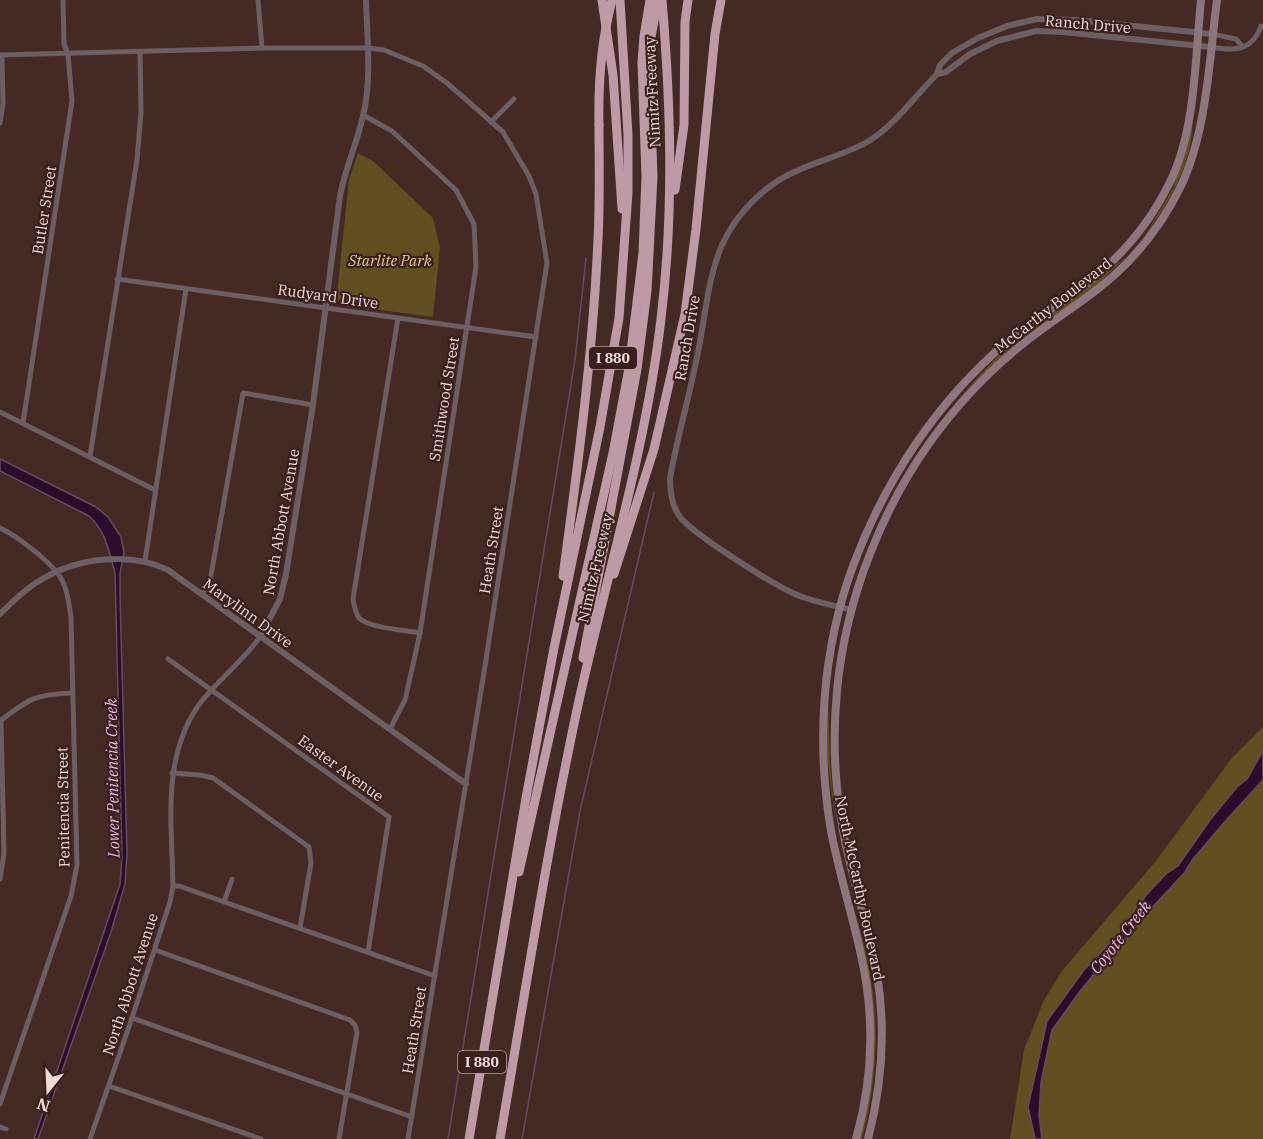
<svg xmlns="http://www.w3.org/2000/svg" width="1263" height="1139" viewBox="0 0 1263 1139" font-family="'IBM Plex Serif',serif">
	<rect width="100%" height="100%" fill="#452925"/>
	<g fill="#614f22">
		<path d="M1193,118C1192,128 1192,140 1189,151C1181,183 1162,212 1143,239L1173,188Z"/>
		<polygon points="358,153 373,161 433,218 440,248 433,317 343,305 338,301 337,294 349,180"/>
		<polygon points="1126,257 1095,287 1020,340 965,391 1010,343"/>
		<polygon points="835,642 828,694 830,762 835,820 825,737 826,699"/>
		<polygon points="1263,727 1263,1139 1010,1139 1024,1050 1044,1000 1062,971 1155,862 1232,758"/>
		<path d="M849,896C879,979 884,1054 862,1139H858L872,1021Z"/>
	</g>
	<g fill="#2b0d2b" stroke="#664b5f" stroke-width="1.5">
		<path d="M0,459L96,507L108,517L121,537L124,553L120,573V596L127,853L125,884L111,932L38,1139H34L120,884L122,857L115,573C109,552 106,531 89,516L0,471Z"/>
		<polygon points="1263,751 1263,780 1229,817 1193,859 1185,872 1124,938 1081,990 1052,1030 1041,1082 1039,1116 1042,1139 1035,1139 1028,1107 1047,1021 1084,970 1116,937 1147,894 1167,873 1178,866 1210,820 1237,787 1247,779"/>
	</g>
	<g fill="none" stroke-linecap="round" stroke-linejoin="round">
		<g stroke="#664b5f" stroke-width="1.5">
			<polyline points="448,1139 575,360 586,258"/>
			<polyline points="522,1139 580,811 654,492"/>
		</g>
		<g stroke="#6c5e62" stroke-width="5">
			<polyline points="258,0 262,48"/>
			<polyline points="1212,34 1236,39 1242,46"/>
			<path d="M1210,47C1233,51 1252,52 1261,26"/>
			<polyline points="0,55 262,48 368,48 384,50 423,66 447,83 503,132 529,176 536,194 547,263 485,666 408,1139"/>
			<polyline points="363,115 392,131 456,190 474,224 476,267 420,633 405,700 390,729"/>
			<polyline points="491,122 514,99"/>
			<polyline points="0,123 3,104 2,55"/>
			<polyline points="117,279 536,337"/>
			<path d="M398,318L353,599C354,606 355,612 359,618C369,628 405,630 420,633"/>
			<polyline points="0,412 155,490"/>
			<polyline points="23,423 72,101 68,54 64,44 63,0"/>
			<polyline points="90,456 137,160 141,112 140,52"/>
			<path d="M0,528C17,536 53,563 62,580C68,591 69,604 71,617L77,865L71,896L0,1104"/>
			<polyline points="145,561 186,289"/>
			<polyline points="202,594 210,581 243,393 313,405"/>
			<polyline points="168,659 389,817 368,952"/>
			<path d="M0,721C29,699 35,694 72,693"/>
			<polyline points="172,773 200,775 213,778 309,847 311,863 300,928"/>
			<polyline points="0,879 4,853 1,720"/>
			<polyline points="173,886 179,886 435,976"/>
			<polyline points="224,902 232,879"/>
			<polyline points="155,950 350,1020 355,1025 357,1032 339,1139"/>
			<polyline points="132,1018 412,1117"/>
			<polyline points="109,1086 261,1139"/>
			<polyline points="0,1127 6,1129"/>
			<path d="M90,1139L132,1018L170,902L173,886C172,824 161,755 201,702C219,679 243,661 260,637"/>
		</g>
		<g stroke="#6c5e62" stroke-width="6">
			<polyline points="937,74 946,72 970,54 997,41 1036,31 1063,32 1210,47"/>
			<path d="M851,610C833,605 814,602 797,595C776,586 688,532 678,514C671,503 670,491 670,478C677,439 688,401 696,362C712,289 705,234 773,184C803,163 838,159 869,141C896,124 915,96 937,74L940,65L952,53L978,38L1007,26L1037,19L1076,20L1212,34"/>
			<path d="M0,614C12,602 25,589 39,581C75,558 129,551 168,570L466,784"/>
			<path d="M260,637L280,599L286,574L313,405L340,196C345,169 357,143 363,116C372,79 367,38 366,0"/>
		</g>
		<g stroke="#8d767d" stroke-width="8">
			<path d="M856,1139C873,1079 875,1017 861,955C852,914 839,873 831,831C816,742 822,650 853,566C885,480 937,401 1008,341C1034,319 1063,302 1090,281C1124,254 1151,221 1170,182C1196,129 1195,58 1201,0"/>
			<path d="M868,1139C882,1085 886,1029 877,974C868,926 852,879 843,831C826,738 835,642 870,554C900,476 949,406 1013,352C1039,329 1068,312 1095,291C1131,264 1160,228 1180,188C1207,132 1209,61 1217,0"/>
		</g>
		<g stroke="#bd9aa5" stroke-width="9">
			<polyline points="602,0 613,75 622,209"/>
			<polyline points="675,190 684,125 685,22 688,0"/>
			<polyline points="614,574 654,449 685,314 696,229 715,34 721,0"/>
			<path d="M563,576C578,465 593,352 598,239C600,201 599,163 599,125"/>
			<polyline points="583,658 637,369 647,291 653,177 649,62 651,37 658,0"/>
			<polyline points="519,872 613,453 629,368 643,253 646,177 642,62 644,36 650,0"/>
			<polyline points="469,1139 526,798 554,648 600,427 619,318 628,192 628,135 620,0"/>
			<path d="M500,1139C525,994 547,849 578,705C606,578 646,448 661,319C674,212 671,107 662,0"/>
		</g>
		<path stroke="#bd9aa5" stroke-width="9" d="M599,125C598,82 601,42 612,0"/>
	</g>
	<g text-anchor="middle" dominant-baseline="central" stroke-width="4.5" stroke-linejoin="round" paint-order="stroke">
		<g fill="#3a1f1c" stroke="#b9a3a0" stroke-width="1.5">
			<rect x="589" y="347" width="48" height="22" rx="4.5"/>
			<rect x="458" y="1051" width="48" height="22" rx="4.5"/>
		</g>
		<g font-size="14" font-weight="bold" fill="#efdbd9">
			<text x="613" y="358">I 880</text>
			<text x="482" y="1062">I 880</text>
		</g>
		<g font-size="15" fill="#efdbd9" stroke="#3a1f1c">
			<text transform="translate(1088 24) rotate(5)">Ranch Drive</text>
			<text transform="translate(652 92) rotate(-93)">Nimitz Freeway</text>
			<text transform="translate(44 210) rotate(-81)">Butler Street</text>
			<text transform="translate(328 296) rotate(8)">Rudyard Drive</text>
			<text transform="translate(1053 305) rotate(-38)">McCarthy Boulevard</text>
			<text transform="translate(687 338) rotate(-80)">Ranch Drive</text>
			<text transform="translate(444 399) rotate(-81)">Smithwood Street</text>
			<text transform="translate(281 522) rotate(-80)">North Abbott Avenue</text>
			<text transform="translate(491 550) rotate(-81)">Heath Street</text>
			<text transform="translate(595 568) rotate(-77)">Nimitz Freeway</text>
			<text transform="translate(248 613) rotate(36)">Marylinn Drive</text>
			<text transform="translate(341 768) rotate(36)">Easter Avenue</text>
			<text transform="translate(63 807) rotate(-91)">Penitencia Street</text>
			<text transform="translate(860 888) rotate(78)">North McCarthy Boulevard</text>
			<text transform="translate(130 984) rotate(-72)">North Abbott Avenue</text>
			<text transform="translate(414 1030) rotate(-81)">Heath Street</text>
		</g>
		<g font-size="15" font-style="italic" fill="#edcd84" stroke="#3a1f1c">
			<text x="390" y="260">Starlite Park</text>
		</g>
		<g font-size="16" font-style="italic" fill="#f1b7ef" stroke="#3a1f1c">
			<text transform="translate(112 778) rotate(-91)">Lower Penitencia Creek</text>
			<text transform="translate(1120 937) rotate(-52)">Coyote Creek</text>
		</g>
	</g>
	<g transform="translate(48 1091) rotate(198)" stroke="#3a1f1c" stroke-width="4.5" paint-order="stroke">
	<path d="M0-4.5L10 22L0 15L-10 22Z" fill="#efdbd9"/>
	<text y="-9" font-size="16" font-weight="bold" text-anchor="middle" fill="#efdbd9">N</text>
	</g>
</svg>
